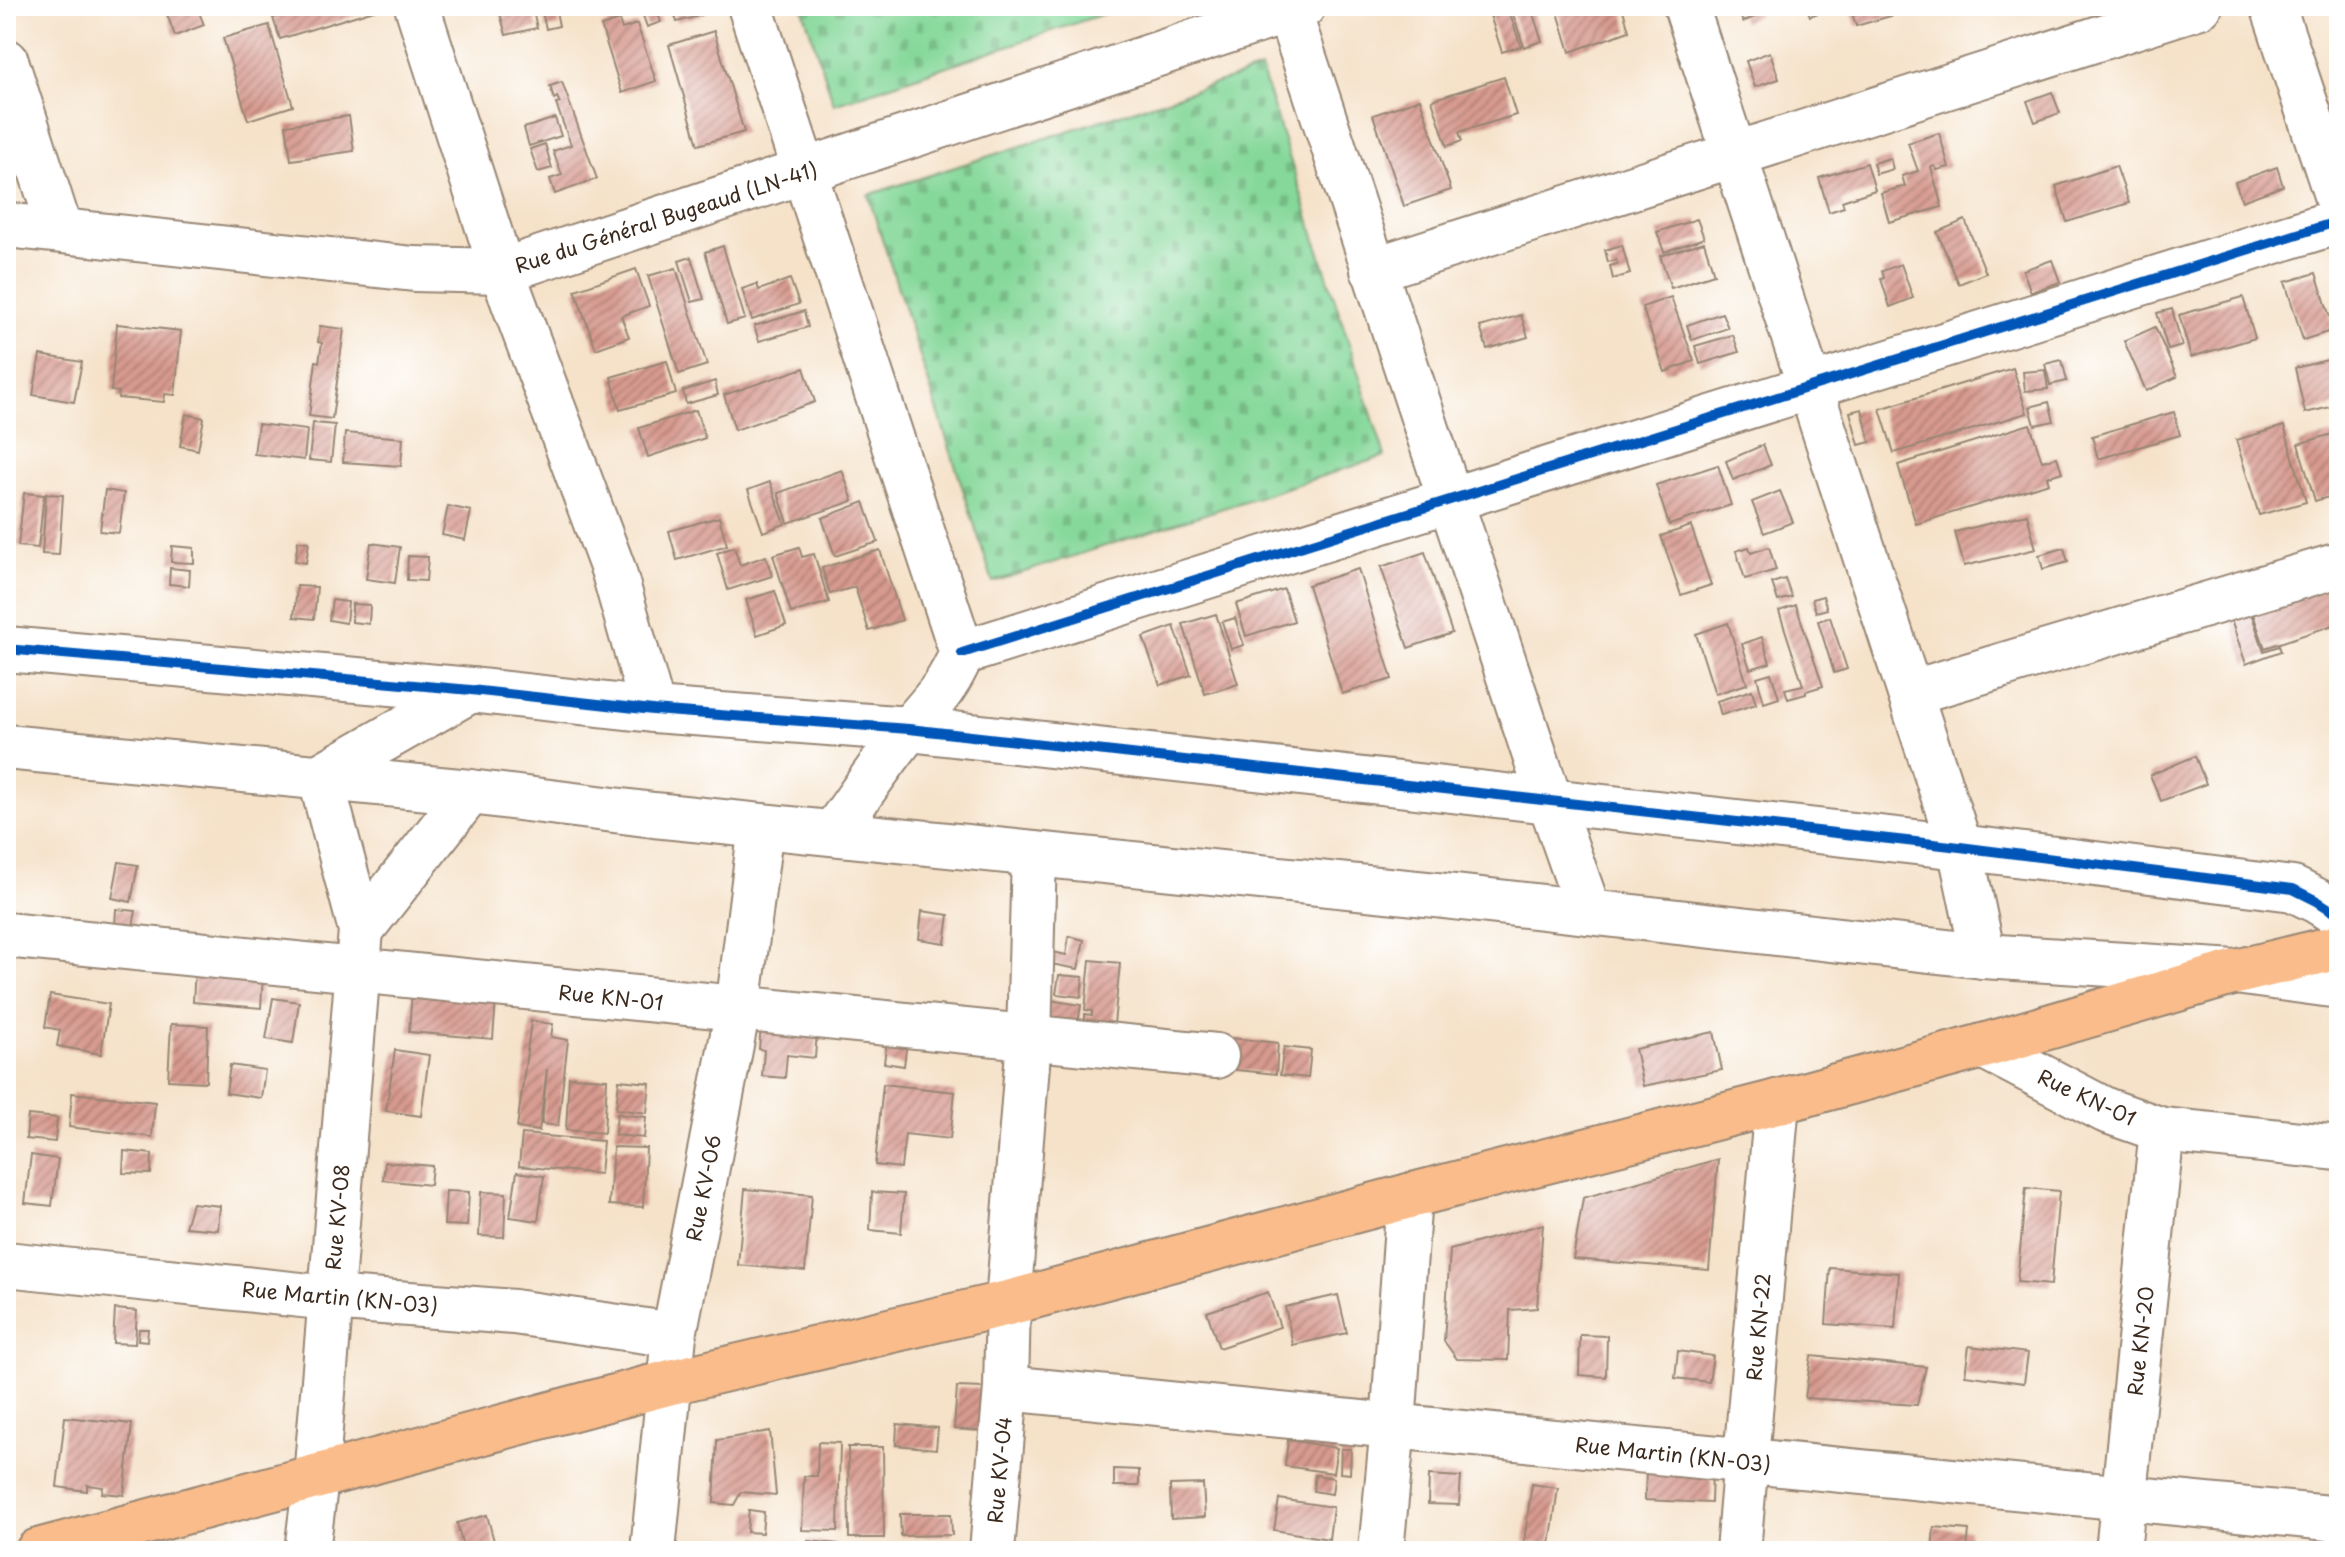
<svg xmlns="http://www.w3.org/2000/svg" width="2345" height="1557" viewBox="0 0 2345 1557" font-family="'Playpen Sans',sans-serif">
	<defs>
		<pattern id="cemetery-stones" width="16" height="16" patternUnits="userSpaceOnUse" patternTransform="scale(2)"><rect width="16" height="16" fill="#85d89a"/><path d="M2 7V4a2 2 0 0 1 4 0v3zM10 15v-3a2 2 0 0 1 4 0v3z" fill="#74ba84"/></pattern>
		<pattern id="building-hatch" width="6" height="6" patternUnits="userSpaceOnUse" patternTransform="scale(2)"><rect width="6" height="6" fill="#d79a8f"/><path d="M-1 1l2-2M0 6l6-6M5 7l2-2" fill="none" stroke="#b07e74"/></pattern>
	</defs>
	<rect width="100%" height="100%" fill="#fff"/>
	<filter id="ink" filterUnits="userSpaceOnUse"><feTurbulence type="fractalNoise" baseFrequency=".0125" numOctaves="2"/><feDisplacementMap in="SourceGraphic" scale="16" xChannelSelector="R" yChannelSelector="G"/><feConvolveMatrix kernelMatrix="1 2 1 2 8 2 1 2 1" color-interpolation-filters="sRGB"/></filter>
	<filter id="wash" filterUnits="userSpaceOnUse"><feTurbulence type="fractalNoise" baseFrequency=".006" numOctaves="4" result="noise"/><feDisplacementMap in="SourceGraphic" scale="32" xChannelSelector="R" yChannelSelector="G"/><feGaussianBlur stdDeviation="1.8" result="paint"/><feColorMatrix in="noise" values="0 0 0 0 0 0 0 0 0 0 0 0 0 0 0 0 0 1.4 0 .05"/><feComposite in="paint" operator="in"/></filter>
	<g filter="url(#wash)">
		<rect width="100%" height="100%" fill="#f5e2c9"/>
		<g fill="url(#cemetery-stones)" stroke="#60815c" stroke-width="2">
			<polygon points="802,6 1127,6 834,104"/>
			<polygon points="1261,69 1385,456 993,582 868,195"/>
		</g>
		<g id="blocks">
			<g fill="url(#building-hatch)">
				<polygon points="164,6 214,6 199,12 204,25 175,36"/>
				<polygon points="312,6 376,6 377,9 280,39 273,18"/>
				<polygon points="532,6 537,28 506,35 500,13"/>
				<polygon points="555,6 559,26 546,29 541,7"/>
				<polygon points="643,6 655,6 661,22 647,27 640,7"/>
				<polygon points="672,6 699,6 702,15 677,22"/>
				<polygon points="1487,6 1507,6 1521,46 1502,52"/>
				<polygon points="1510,6 1546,6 1532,11 1542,41 1524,47"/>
				<polygon points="1556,6 1622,6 1629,31 1570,52"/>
				<polygon points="1736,6 1755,6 1759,15 1743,22"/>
				<polygon points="1806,6 1837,6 1810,16"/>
				<polygon points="1850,6 1891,6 1894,15 1856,26"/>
				<polygon points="619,20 622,29 637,24 656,81 622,93 601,26"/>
				<polygon points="269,25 293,106 248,120 223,38"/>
				<polygon points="714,31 744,132 698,145 669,45"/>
				<polygon points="1770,52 1779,79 1755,87 1746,61"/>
				<polygon points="1504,77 1516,115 1459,132 1462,141 1447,146 1432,100"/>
				<polygon points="562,82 597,179 555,194 550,179 562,175 553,151 571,145 556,104 560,103 557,97 554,99 550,86"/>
				<polygon points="2052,92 2060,113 2035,122 2027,101"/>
				<polygon points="1420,99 1451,190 1404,206 1373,115"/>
				<polygon points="349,116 354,151 291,160 286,125"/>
				<polygon points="555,118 561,136 529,146 524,128"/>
				<polygon points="1939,133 1949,167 1937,170 1935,166 1931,167 1942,207 1889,222 1881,193 1905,186 1902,176 1918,171 1908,143"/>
				<polygon points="545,144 552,168 538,172 530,149"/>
				<polygon points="1890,158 1893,169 1876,174 1873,163"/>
				<polygon points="1867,163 1875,190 1842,201 1844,207 1829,212 1819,178"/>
				<polygon points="2116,166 2129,203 2067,222 2056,186"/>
				<polygon points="2277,167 2283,186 2242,201 2235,182"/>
				<polygon points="1697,219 1704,238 1664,252 1657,232"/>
				<polygon points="1965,220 1986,273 1959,284 1937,232"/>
				<polygon points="1704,242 1714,274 1671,288 1660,256"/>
				<polygon points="1622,245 1630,274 1613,279 1610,266 1617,264 1616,260 1608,262 1605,250"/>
				<polygon points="723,246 745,319 727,324 705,252"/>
				<polygon points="691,257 704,299 692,302 679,261"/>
				<polygon points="2052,260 2060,282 2031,292 2023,270"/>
				<polygon points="1901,264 1913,298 1890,307 1881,279 1884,278 1882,271"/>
				<polygon points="676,268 707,365 679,374 648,276"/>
				<polygon points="636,269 649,306 621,316 629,337 596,349 575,290"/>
				<polygon points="2316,273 2334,330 2303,340 2285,282"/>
				<polygon points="790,279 799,304 752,320 742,289 757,284 759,290"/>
				<polygon points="1671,297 1694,361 1665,372 1642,307"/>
				<polygon points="2243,297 2255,338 2191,357 2179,315"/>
				<polygon points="2172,309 2182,346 2168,350 2157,313"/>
				<polygon points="804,311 808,327 759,341 754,326"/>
				<polygon points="1722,313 1728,328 1692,340 1687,325"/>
				<polygon points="1521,315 1528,337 1487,349 1480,327"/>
				<polygon points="117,324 181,331 175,395 165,394 164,402 118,398 119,392 111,391"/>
				<polygon points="320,326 344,329 332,419 309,416 316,361 319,362 322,343 318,342"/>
				<polygon points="2155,327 2177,377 2146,391 2124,341"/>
				<polygon points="1733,335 1739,352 1700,364 1695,346"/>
				<polygon points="40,355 82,362 74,402 33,395"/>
				<polygon points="2339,357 2339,405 2305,413 2295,368"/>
				<polygon points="2062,360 2067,381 2050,385 2045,364"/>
				<polygon points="667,361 676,394 620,410 611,377"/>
				<polygon points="804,368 815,402 735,430 724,395"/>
				<polygon points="2013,368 2027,413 1894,453 1880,409"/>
				<polygon points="2045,370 2048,389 2025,391 2023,372"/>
				<polygon points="715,381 718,395 686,404 683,391"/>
				<polygon points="2049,402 2054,421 2035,425 2030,407"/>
				<polygon points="1862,409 1870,442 1859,445 1850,412"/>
				<polygon points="696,410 705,438 648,457 639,428"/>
				<polygon points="2174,412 2180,435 2098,459 2092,436"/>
				<polygon points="186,414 204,418 198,450 180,446"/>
				<polygon points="313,423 335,425 331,462 309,460"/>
				<polygon points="258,424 307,430 304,460 254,454"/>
				<polygon points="2030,424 2042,461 2057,457 2062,472 2047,477 2049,483 1916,524 1898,465"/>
				<polygon points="2284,426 2306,502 2259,515 2236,440"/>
				<polygon points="2339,432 2339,494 2315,501 2298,444"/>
				<polygon points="345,433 403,438 401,466 343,462"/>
				<polygon points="1763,445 1771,465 1733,480 1726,461"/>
				<polygon points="1718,465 1731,505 1669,525 1656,485"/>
				<polygon points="842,470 853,501 788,523 778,493"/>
				<polygon points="770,482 785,524 763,532 748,490"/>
				<polygon points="105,490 124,493 119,533 100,531"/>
				<polygon points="1780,491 1793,522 1764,533 1752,502"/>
				<polygon points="24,493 44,495 38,548 18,546"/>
				<polygon points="46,494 63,495 59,555 42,554"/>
				<polygon points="864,502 878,542 835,556 822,518"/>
				<polygon points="448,506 471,511 465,540 442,535"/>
				<polygon points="2027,514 2036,549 1964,566 1955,532"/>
				<polygon points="719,517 727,545 677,560 669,531"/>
				<polygon points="1691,526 1711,585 1681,595 1661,536"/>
				<polygon points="298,541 309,542 306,563 295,561"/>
				<polygon points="371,543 400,547 395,583 366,579"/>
				<polygon points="172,546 194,548 194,563 171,562"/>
				<polygon points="734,547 740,565 766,556 772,576 728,590 717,553"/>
				<polygon points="799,547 802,557 814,554 829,602 791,613 773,555"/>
				<polygon points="1749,547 1751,553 1769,547 1776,570 1745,579 1736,551"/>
				<polygon points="2064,548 2068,562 2043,569 2039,555"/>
				<polygon points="880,550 902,620 869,631 855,587 830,594 822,568"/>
				<polygon points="1425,552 1452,633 1408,648 1381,567"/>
				<polygon points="408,556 428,557 426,581 407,580"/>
				<polygon points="170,568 190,570 189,586 169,584"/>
				<polygon points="1358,569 1392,679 1342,694 1308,585"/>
				<polygon points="1785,579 1792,597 1778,601 1772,583"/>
				<polygon points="2339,585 2339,623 2265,648 2253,614"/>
				<polygon points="297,586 317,587 314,619 294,617"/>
				<polygon points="1284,589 1294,621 1246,636 1236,604"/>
				<polygon points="775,591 786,625 757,635 746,600"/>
				<polygon points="1823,596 1827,609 1816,612 1812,599"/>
				<polygon points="332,600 348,602 346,623 329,620"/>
				<polygon points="352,604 370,605 369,624 352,622"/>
				<polygon points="1796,605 1823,686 1806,691 1806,694 1788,699 1785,689 1803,685 1779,611"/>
				<polygon points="2251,613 2264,651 2279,646 2281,651 2246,664 2231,620"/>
				<polygon points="1216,614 1238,684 1205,694 1183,624"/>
				<polygon points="1830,617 1847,669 1834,673 1818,621"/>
				<polygon points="1235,618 1244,645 1231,649 1222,622"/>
				<polygon points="1728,623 1747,684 1715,694 1696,634"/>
				<polygon points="1174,626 1191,675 1160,685 1143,637"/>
				<polygon points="1762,637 1770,663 1750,669 1742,644"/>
				<polygon points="2339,665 2339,686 2338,686 2332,667"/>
				<polygon points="1771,673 1779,698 1764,703 1757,677"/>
				<polygon points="1752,690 1756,704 1721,715 1717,701"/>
				<polygon points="2195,756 2206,784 2161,801 2150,775"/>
				<polygon points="119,862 138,865 131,902 112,898"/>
				<polygon points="116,909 136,911 133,927 115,925"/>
				<polygon points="922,911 949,915 945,943 919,939"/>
				<polygon points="1069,936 1084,940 1078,969 1051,964 1053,952 1066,955"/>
				<polygon points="1090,960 1120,963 1114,1024 1085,1021 1085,1014 1092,1015 1092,1011 1085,1010"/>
				<polygon points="195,968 263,974 261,1008 193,1002"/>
				<polygon points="1059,975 1083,977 1081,997 1056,994"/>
				<polygon points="412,991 496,999 493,1039 409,1032"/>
				<polygon points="50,995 109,1004 101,1054 57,1046 60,1030 45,1027"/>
				<polygon points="273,998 299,1002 293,1043 266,1039"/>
				<polygon points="1049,1000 1081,1005 1078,1024 1047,1019"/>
				<polygon points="531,1021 553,1024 551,1037 568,1040 558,1126 542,1124 547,1069 539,1131 517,1128"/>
				<polygon points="171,1024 208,1026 206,1082 168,1080"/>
				<polygon points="761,1026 817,1032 815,1058 787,1055 785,1078 762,1076 764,1050 759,1049"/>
				<polygon points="1714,1032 1722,1070 1643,1086 1635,1049"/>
				<polygon points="1230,1038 1278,1043 1276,1074 1227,1069"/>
				<polygon points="887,1039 907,1041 904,1066 884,1063"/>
				<polygon points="1284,1047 1311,1050 1308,1078 1280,1075"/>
				<polygon points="395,1050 429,1055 421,1116 386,1111"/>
				<polygon points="230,1065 265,1070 261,1098 226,1093"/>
				<polygon points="569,1077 607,1079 604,1133 566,1130"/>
				<polygon points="619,1080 650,1083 647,1113 616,1109"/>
				<polygon points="883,1084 955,1092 950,1139 905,1134 901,1168 875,1165"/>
				<polygon points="72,1093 155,1102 152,1137 69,1127"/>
				<polygon points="617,1114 646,1117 644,1138 615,1135"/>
				<polygon points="28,1115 57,1118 55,1142 26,1139"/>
				<polygon points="522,1134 603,1141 600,1174 519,1166"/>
				<polygon points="613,1147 646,1148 643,1207 609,1205"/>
				<polygon points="124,1151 152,1154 151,1174 123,1173"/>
				<polygon points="31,1155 58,1159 52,1206 25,1203"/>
				<polygon points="1718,1159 1709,1270 1573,1259 1583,1198"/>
				<polygon points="385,1162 432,1166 430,1185 383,1180"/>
				<polygon points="517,1172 544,1176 538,1221 510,1217"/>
				<polygon points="2026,1188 2059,1191 2051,1285 2017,1282"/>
				<polygon points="745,1189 812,1195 805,1271 738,1265"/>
				<polygon points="446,1191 469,1192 467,1226 444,1225"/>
				<polygon points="481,1192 506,1193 504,1237 479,1236"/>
				<polygon points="872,1192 904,1194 901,1233 870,1230"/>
				<polygon points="192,1203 220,1206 218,1230 185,1227"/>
				<polygon points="1543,1224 1537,1308 1510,1310 1508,1360 1457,1359 1444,1341 1450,1250"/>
				<polygon points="1830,1268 1899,1273 1895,1329 1826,1324"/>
				<polygon points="1268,1292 1280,1327 1219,1348 1207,1312"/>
				<polygon points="1338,1295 1347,1333 1293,1345 1285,1307"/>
				<polygon points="115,1309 137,1311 135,1344 113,1343"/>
				<polygon points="139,1329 148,1329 147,1341 138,1340"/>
				<polygon points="1580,1335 1607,1336 1606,1377 1579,1375"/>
				<polygon points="1969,1346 2028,1353 2024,1383 1965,1375"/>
				<polygon points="1678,1351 1713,1356 1709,1382 1675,1378"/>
				<polygon points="1811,1356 1926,1367 1917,1405 1805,1398"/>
				<polygon points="957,1387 984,1388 981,1431 954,1429"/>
				<polygon points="65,1417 132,1424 124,1495 102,1493 103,1487 87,1485 87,1491 57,1487"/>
				<polygon points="897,1424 938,1428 936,1449 896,1445"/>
				<polygon points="770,1431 776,1495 741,1492 734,1505 714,1503 717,1440"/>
				<polygon points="1288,1440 1337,1448 1333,1473 1285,1466"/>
				<polygon points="818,1442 840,1443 838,1531 802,1530 804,1476 817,1476"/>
				<polygon points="848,1447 883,1447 884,1538 849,1538"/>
				<polygon points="1341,1449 1351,1449 1350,1474 1340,1473"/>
				<polygon points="1646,1467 1712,1469 1711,1503 1645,1500"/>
				<polygon points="1114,1469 1139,1470 1139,1486 1114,1486"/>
				<polygon points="1315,1475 1334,1478 1332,1494 1313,1491"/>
				<polygon points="1429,1475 1461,1477 1459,1505 1428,1504"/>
				<polygon points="1203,1484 1205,1517 1171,1519 1170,1485"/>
				<polygon points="1532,1484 1558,1488 1550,1545 1524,1542"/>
				<polygon points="1279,1499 1333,1507 1329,1539 1274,1530"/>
				<polygon points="749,1510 764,1512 762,1533 747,1532"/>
				<polygon points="900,1514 951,1514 952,1535 901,1536"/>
				<polygon points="487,1515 495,1545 473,1551 464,1551 457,1523"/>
				<polygon points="1934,1527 1969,1530 1967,1551 1932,1551"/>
				<polygon points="779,1540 799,1543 798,1551 778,1551"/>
				<polygon points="808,1541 838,1544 838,1551 807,1551"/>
				<polygon points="940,1543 967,1546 967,1551 939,1551"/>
				<polygon points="1289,1543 1331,1549 1331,1551 1288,1551"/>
			</g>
		</g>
	</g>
	<g filter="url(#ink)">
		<use href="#blocks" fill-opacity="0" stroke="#988674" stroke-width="2"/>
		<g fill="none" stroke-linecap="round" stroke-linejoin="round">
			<defs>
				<g id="minor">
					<polyline points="417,6 502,271 613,569 653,710"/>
					<path d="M750,6L962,653C947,688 934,700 910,728C882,761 858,799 833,833"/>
					<polyline points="1287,6 1550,801 1589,912"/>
					<polyline points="1686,6 1960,847 1983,956"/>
					<polyline points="2273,6 2339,204"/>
					<polyline points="6,61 60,230"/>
					<polyline points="6,225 414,269 502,271 1303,6"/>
					<polyline points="1373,270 2200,6"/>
					<polyline points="6,649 471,690 653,710 909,729 1960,847 2293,889 2317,901 2339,915"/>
					<polyline points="962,653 2339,221"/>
					<polyline points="1910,693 2339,565"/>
					<polyline points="6,747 470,792 654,815 1436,895 1983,956 2236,972 2339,986"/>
					<polyline points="361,930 470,792"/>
					<polyline points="6,935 1216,1056"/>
					<polyline points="1983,1046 2105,1110 2162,1130 2339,1148"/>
					<polyline points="6,1264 330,1298 514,1312 674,1335"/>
					<polyline points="1006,1388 2339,1519"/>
					<polyline points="307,1551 316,1478 361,930 320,776 471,690"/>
					<polyline points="653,1551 674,1335 738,1009 761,826"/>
					<polyline points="992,1551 1006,1388 1008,1303 1029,1039 1034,854"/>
					<polyline points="1381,1551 1393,1426 1409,1196"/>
					<polyline points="1738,1551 1777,1102"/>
					<polyline points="2118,1551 2162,1130"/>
				</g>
				<polyline id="major" points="38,1551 671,1382 1008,1303 1409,1196 1777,1102 1983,1046 2236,972 2339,947"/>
			</defs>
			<use href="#minor" stroke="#988674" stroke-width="48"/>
			<use href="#major" stroke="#988674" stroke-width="48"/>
			<use href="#minor" stroke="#fff" stroke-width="44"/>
			<use href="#major" stroke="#f9bc8a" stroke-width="44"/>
			<defs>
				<g id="cycleway">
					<polyline points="6,649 471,690 653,710 909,729 1960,847 2293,889 2317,901 2339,915"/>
					<polyline points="962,653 2339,221"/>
				</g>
			</defs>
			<use href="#cycleway" stroke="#fff" stroke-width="15"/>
			<use href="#cycleway" stroke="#0057b8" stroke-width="10"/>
		</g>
	</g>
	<g text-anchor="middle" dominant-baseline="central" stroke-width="6" stroke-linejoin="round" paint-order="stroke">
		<g font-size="20" fill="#3b2a1e" stroke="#fff">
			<text transform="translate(666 217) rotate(-18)">Rue du Général Bugeaud (LN-41)</text>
			<text transform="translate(611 997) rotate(6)">Rue KN-01</text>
			<text transform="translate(2087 1097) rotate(25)">Rue KN-01</text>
			<text transform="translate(703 1188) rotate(-79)">Rue KV-06</text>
			<text transform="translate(337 1217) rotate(-85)">Rue KV-08</text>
			<text transform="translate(340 1297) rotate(5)">Rue Martin (KN-03)</text>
			<text transform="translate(1758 1327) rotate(-85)">Rue KN-22</text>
			<text transform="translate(2140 1341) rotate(-84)">Rue KN-20</text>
			<text transform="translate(1673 1454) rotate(6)">Rue Martin (KN-03)</text>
			<text transform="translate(999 1470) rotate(-85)">Rue KV-04</text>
		</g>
	</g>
	<rect width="2345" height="1557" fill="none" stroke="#fff" stroke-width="32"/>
</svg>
